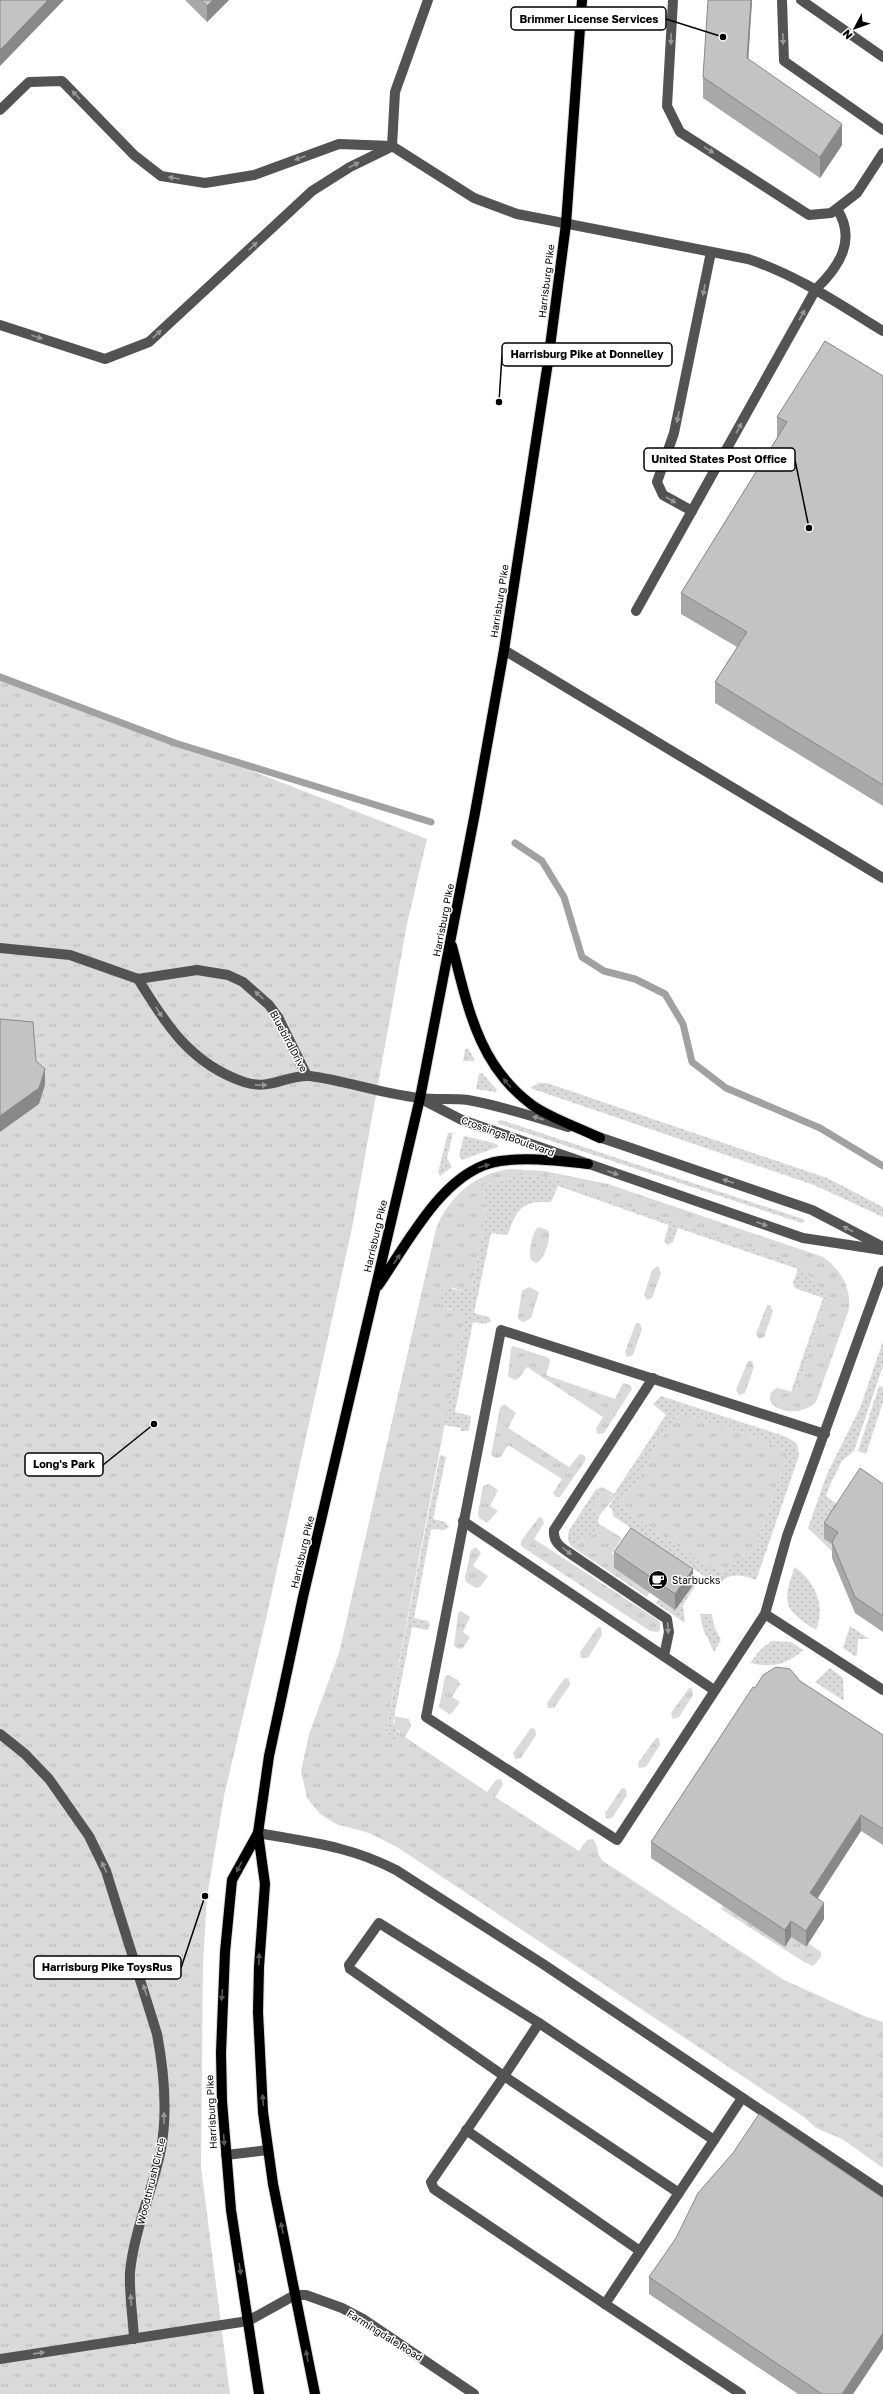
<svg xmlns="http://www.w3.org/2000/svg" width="883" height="2394" viewBox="0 0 883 2394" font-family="'Golos Text',sans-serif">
	<defs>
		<pattern id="grass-tufts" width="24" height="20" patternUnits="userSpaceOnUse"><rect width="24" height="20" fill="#dadada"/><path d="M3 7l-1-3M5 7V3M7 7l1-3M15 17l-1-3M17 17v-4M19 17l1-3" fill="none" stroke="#b9b9b9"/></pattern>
		<pattern id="garden-dots" width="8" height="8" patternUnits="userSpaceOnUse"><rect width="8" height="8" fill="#dadada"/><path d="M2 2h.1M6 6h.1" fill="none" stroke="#b9b9b9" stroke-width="1.8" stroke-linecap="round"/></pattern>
	</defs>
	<rect width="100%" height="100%" fill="#fff"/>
	<g fill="url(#grass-tufts)">
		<polygon points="0,673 427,839 407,924 352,1228 266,1619 224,1796 207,1897 203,1964 201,2167 230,2394 0,2394"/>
		<path d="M511,1169L544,1171L608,1184L823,1257C841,1270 851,1287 849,1309L816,1402C798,1421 757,1408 774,1389L778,1388L796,1393L827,1297L799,1264L563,1185L566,1180L520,1175L484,1185L486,1216L472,1285L460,1291L452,1287L447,1309C455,1310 461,1311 465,1319L385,1735L400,1733L395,1727L394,1716L409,1719L411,1726L405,1737L487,1792L496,1780L501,1779L503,1785L495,1797L579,1851L587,1840L593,1839C599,1846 596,1854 603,1861L784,1980L864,2016L883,2022V2168L842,2139L816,2128L804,2117L397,1847L369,1833L336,1824L320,1814L307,1798L301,1771L309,1734L339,1653L436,1229C449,1196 476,1173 511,1169Z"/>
		<path d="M538,1227L548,1230C552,1237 544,1261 536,1263L531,1260C528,1254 532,1232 538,1227Z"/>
		<polygon points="658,1266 661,1273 652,1298 647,1300 644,1295 652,1270"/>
		<polygon points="529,1287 539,1292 531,1318 524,1322 519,1320 518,1316 522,1291"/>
		<polygon points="767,1305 770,1305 773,1311 764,1337 759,1339 756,1334"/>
		<polygon points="636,1323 640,1323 642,1329 633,1355 627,1357 625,1352"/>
		<polygon points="513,1346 549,1358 550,1362 546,1375 615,1399 623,1383 630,1385 632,1389 604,1433 597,1434 596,1428 603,1417 527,1367 518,1379 514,1380 508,1376 511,1349"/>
		<polygon points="748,1361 752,1361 754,1367 745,1393 739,1395 736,1390"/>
		<polygon points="504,1404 516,1413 508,1428 569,1467 580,1454 585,1456 585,1461 560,1497 556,1497 553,1493 562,1479 508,1445 501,1457 496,1458 491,1455 500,1408"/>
		<polygon points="677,1413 681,1413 758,1438 786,1451 786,1459 756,1547 723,1572 692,1556 620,1507 624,1496 639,1480 660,1438 670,1429"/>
		<polygon points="489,1484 498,1490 490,1506 498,1511 487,1523 479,1518 478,1513 483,1486"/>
		<polygon points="602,1490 614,1498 599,1516 593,1508 599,1500"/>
		<polygon points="539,1517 542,1518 544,1523 534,1539 658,1620 660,1623 660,1630 657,1632 650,1631 521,1546 521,1541"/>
		<polygon points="601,1525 622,1538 612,1553 650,1592 647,1597 571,1546 594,1534"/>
		<polygon points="476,1547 481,1553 473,1566 488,1576 480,1587 476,1588 466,1582 465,1577 471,1550"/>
		<polygon points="461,1611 470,1617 463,1632 470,1637 463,1648 459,1649 454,1646 458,1613"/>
		<polygon points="598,1627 601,1628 602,1635 588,1658 581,1658 580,1652"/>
		<polygon points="448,1675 458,1680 460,1684 452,1697 460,1702 452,1713 449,1714 439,1707 445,1677"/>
		<polygon points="565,1678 569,1679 570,1685 554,1708 548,1708 547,1703"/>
		<polygon points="689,1688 692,1688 693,1695 679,1717 673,1719 671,1713"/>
		<polygon points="531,1728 535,1729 536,1735 521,1758 515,1759 513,1753"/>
		<polygon points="656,1738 659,1738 660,1745 646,1767 639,1768 638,1763"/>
		<polygon points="622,1788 626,1789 627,1795 612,1818 606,1819 605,1813"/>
		<polygon points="723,1906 785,1946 791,1937 805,1947 808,1943 821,1952 821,1957 813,1966 804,1962 721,1909"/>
	</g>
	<g fill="url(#garden-dots)" fill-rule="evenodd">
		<polygon points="468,1048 475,1061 463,1061 465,1050"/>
		<polygon points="482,1073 497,1090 496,1092 476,1089 479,1074"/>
		<polygon points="539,1083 547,1083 827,1178 883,1207 883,1217 814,1185 530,1088"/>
		<polygon points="501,1120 803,1219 805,1222 802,1223 499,1124 498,1121"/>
		<polygon points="448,1133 453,1133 447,1158 452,1167 440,1176 438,1172"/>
		<polygon points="464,1136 497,1144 498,1147 462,1160 459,1155"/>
		<path d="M520,1175L567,1180L564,1185L799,1264L827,1297L796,1393L791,1392L823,1298L795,1288L793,1283L798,1269L678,1228L673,1242L668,1245L664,1241L669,1225L558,1186L551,1202C547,1203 543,1201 539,1202C518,1203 514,1218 508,1234L504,1235L491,1233L474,1313L489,1317L491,1321L485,1324L473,1322L455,1412L471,1416L469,1431H461V1428L444,1425L465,1319C460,1309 450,1310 440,1306C438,1298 439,1292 446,1287L460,1291L472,1285L486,1216L484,1185Z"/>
		<polygon points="883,1341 883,1366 854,1451 842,1461 830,1485 826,1496 844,1509 839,1549 835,1554 808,1528 827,1474 860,1408"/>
		<polygon points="879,1386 883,1387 883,1402 866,1454 858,1451"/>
		<path d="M661,1396L787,1437L797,1444L799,1456L756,1580C743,1575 727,1571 719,1586L613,1516L612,1509L609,1507L614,1498L602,1490L599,1500L593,1508L599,1516L598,1522L601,1525L594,1534L571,1546C567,1541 567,1535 570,1529L596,1489L603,1487L614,1494L666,1415L653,1404ZM681,1413L758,1438L786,1451V1459L756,1547L723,1572L692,1556L620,1507L624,1496L639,1480L660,1438L670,1429L677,1414Z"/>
		<polygon points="440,1455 446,1457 433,1519 445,1522 449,1527 445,1530 431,1529 414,1618 428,1621 430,1625 428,1630 412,1627 393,1722 401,1738 393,1743 385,1735"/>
		<path d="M795,1567C815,1582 826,1606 816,1630C784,1610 781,1603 795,1567Z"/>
		<polygon points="686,1574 696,1580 697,1583 683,1605 685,1623 656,1603 659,1599 676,1610"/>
		<polygon points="700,1614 712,1614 714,1626 721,1640 714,1652 703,1629"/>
		<polygon points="850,1626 869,1639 858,1639 857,1655 855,1656 843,1648"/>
		<path d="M772,1641L791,1642L803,1650C788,1665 770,1668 750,1663L761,1649Z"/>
		<polygon points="830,1668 843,1678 844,1701 815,1682"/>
	</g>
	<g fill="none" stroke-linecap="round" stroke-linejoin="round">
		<g stroke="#a1a1a1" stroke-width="7">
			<polyline points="0,677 175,743 431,822"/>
			<polyline points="515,843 542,861 564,897 582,957 604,971 635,979 665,994 683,1024 692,1062 726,1088 820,1128 883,1166"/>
		</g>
		<defs>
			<g id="major">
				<path d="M452,946C468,1007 478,1065 532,1105C552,1119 578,1127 600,1138"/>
				<path d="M378,1286C408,1243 444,1169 500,1161C529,1157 558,1161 588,1164"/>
				<polyline points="258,1833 232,1880 225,1952 221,2053 222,2101 231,2210 259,2394"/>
				<polyline points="315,2394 273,2184 263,2112 258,2012 259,1967 265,1884 258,1833 269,1756 303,1597 420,1098 475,813 504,650 548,362 566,224 582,0"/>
			</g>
		</defs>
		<use href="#major" stroke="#dbdbdb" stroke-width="12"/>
		<g stroke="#535353" stroke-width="10">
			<polyline points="673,0 667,106 680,132 809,215 831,213 857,193 883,153"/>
			<polyline points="782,0 784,61 883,130"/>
			<polyline points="801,0 883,57"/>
			<path d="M0,110L29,82L62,81L134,155L161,176L205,183L254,175L339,144L392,146L474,198L517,214L748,259C797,275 839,304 883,331"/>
			<polyline points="392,146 395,92 428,0"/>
			<polyline points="0,325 105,359 149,342 312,191 350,167 391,147"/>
			<polyline points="692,511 663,495 657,482 674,433 711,252"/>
			<path d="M636,611L816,289C839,267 857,240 837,209"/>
			<polyline points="504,650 883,878"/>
			<polyline points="0,948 70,955 138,979 197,970 228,975 243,982 269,1005 278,1017 307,1076"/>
			<path d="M138,979C166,1025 191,1064 244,1082C270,1091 288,1074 310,1076C347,1081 383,1094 420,1098C436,1100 452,1098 468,1100C502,1106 535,1117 568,1127"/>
			<polyline points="423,1100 462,1120 803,1238 882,1250"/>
			<polyline points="593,1135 812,1210 883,1247"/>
			<path d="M653,1378L554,1530C553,1541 559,1546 568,1552L667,1619L669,1632L664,1656"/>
			<polyline points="825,1434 501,1330 426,1717 617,1840 765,1614 787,1536 883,1271"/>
			<polyline points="463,1521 714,1690"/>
			<polyline points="765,1614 883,1690"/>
			<path d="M0,1734L25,1754L49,1779L89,1836L106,1871L157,2034C164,2071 168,2111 161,2149C153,2190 134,2230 130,2272C129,2294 133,2317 134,2339"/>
			<path d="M258,1833C308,1842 350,1846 396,1870L543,1964L883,2192"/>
			<polyline points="539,2023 504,2076 679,2193"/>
			<polyline points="466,2130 640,2251"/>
			<polyline points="226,2155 268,2150"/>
			<polyline points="605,2304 434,2189 431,2182 504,2076 350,1969 349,1965 379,1923 539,2023 714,2140"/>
			<polyline points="0,2359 248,2321 295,2295 306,2295 342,2308 363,2319 474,2394"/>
			<polyline points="741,2394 605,2304 742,2098"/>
		</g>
		<use href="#major" stroke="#000" stroke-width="10"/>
	</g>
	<g fill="#a8a8a8">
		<polygon points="185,0 229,0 207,22"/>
		<polygon points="752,0 748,59 842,145 820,178 703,98 703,77"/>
		<polygon points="883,376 883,806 715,703 715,682 737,647 681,614 681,593 777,438 777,417"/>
		<polygon points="883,1484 883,1632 855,1613 832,1558 832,1544 824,1539 824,1523"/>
		<polygon points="614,1552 693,1585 675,1610 614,1568"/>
		<polygon points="800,1681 883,1735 883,1845 861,1831 817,1898 824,1919 806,1947 791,1937 785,1947 651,1858 651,1842 755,1688"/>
		<polygon points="883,2198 883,2349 853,2394 798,2394 649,2294 649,2277"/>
	</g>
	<g fill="#888">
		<polygon points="48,0 64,0 0,66 0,50"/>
		<polygon points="213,0 229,0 207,22 207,6"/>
		<polygon points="751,0 752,0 752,1 747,79 747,58"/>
		<polygon points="842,124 842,145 820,178 820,157"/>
		<polygon points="45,1069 45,1085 39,1104 0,1132 0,1116"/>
		<polygon points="693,1569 693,1585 675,1610 675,1594"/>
		<polygon points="861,1815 861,1831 810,1910 810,1893"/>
		<polygon points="824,1903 824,1919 806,1947 806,1931"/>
		<polygon points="791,1921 791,1937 785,1947 785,1930"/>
		<polygon points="883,2333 883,2349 853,2394 842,2394"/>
	</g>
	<g fill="#c3c3c3" stroke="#888">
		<polygon points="0,0 48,0 0,50"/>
		<polygon points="201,0 213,0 207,6"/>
		<polygon points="708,0 751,0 747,58 842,124 820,157 703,77"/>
		<polygon points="825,341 883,376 883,785 715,682 747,632 681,593 787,422 777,417"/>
		<polygon points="0,1019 33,1022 36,1061 45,1069 39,1088 0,1116"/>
		<polygon points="860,1468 883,1484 883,1616 855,1597 832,1542 838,1532 824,1523"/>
		<polygon points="631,1528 693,1569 675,1594 614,1552"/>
		<polygon points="776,1667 790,1669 800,1681 883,1735 883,1829 861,1815 810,1893 824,1903 806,1931 791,1921 785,1930 651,1842 753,1687 755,1688 763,1675"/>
		<polygon points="759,2114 883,2198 883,2333 842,2394 822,2394 649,2277 676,2238 698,2193 733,2153"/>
	</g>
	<defs><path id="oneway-solid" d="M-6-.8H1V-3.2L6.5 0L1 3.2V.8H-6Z"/></defs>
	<g fill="#989898">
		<use href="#oneway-solid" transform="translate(671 39) rotate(93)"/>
		<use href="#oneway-solid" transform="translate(783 39) rotate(89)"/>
		<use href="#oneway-solid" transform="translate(76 95) rotate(-133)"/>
		<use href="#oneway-solid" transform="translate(709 150) rotate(33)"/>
		<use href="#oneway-solid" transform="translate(300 158) rotate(160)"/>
		<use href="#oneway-solid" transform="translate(354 165) rotate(-27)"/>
		<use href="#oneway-solid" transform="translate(174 178) rotate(-170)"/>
		<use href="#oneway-solid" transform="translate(253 246) rotate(-43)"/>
		<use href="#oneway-solid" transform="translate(704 290) rotate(101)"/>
		<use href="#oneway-solid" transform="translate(802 315) rotate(-61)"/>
		<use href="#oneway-solid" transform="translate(157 334) rotate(-43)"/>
		<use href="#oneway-solid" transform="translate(37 337) rotate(18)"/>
		<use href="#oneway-solid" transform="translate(678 417) rotate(101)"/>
		<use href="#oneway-solid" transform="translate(739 428) rotate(-61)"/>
		<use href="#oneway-solid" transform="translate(671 500) rotate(31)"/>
		<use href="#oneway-solid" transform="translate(259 995) rotate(-138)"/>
		<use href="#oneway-solid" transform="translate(159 1012) rotate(58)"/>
		<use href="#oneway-solid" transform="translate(261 1085) rotate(-1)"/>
		<use href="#oneway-solid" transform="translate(538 1118) rotate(-163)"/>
		<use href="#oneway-solid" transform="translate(613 1173) rotate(19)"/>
		<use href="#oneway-solid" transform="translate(728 1181) rotate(-161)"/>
		<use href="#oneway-solid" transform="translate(762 1224) rotate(19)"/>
		<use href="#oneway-solid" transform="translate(848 1229) rotate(-152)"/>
		<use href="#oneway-solid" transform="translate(567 1551) rotate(37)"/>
		<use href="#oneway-solid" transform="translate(668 1628) rotate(86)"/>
		<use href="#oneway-solid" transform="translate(104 1867) rotate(-115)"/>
		<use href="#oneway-solid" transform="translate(145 1990) rotate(-108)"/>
		<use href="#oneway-solid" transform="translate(164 2118) rotate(-89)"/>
		<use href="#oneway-solid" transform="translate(131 2300) rotate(-94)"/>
		<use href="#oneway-solid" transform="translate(39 2353) rotate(-8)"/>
	</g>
	<g fill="#595959">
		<use href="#oneway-solid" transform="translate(507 1083) rotate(-131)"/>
		<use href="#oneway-solid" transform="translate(484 1166) rotate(-16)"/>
		<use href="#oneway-solid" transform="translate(397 1259) rotate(-56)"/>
		<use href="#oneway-solid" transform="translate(239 1867) rotate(118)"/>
		<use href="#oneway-solid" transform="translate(259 1959) rotate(-87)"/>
		<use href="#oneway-solid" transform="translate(222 1995) rotate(94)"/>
		<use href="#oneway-solid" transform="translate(263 2100) rotate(-94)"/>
		<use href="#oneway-solid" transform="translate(224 2140) rotate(86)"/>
		<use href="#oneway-solid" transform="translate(282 2228) rotate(-101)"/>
		<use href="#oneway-solid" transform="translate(240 2269) rotate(81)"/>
		<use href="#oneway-solid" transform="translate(307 2356) rotate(-101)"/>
	</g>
	<defs>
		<symbol id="cafe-disc" viewBox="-11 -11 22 22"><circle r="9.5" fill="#000" stroke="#fff"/><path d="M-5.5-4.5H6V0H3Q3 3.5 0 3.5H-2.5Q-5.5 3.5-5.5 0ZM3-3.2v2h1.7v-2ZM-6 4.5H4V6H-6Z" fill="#fff"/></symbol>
	</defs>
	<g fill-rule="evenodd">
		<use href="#cafe-disc" x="647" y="1569" width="22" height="22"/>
	</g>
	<g text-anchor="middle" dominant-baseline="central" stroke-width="3" stroke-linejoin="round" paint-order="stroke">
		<g font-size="10" fill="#000" stroke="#fff">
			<text transform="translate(546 281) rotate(-83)">Harrisburg Pike</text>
			<text transform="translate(499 601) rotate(-81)">Harrisburg Pike</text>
			<text transform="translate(443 920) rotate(-79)">Harrisburg Pike</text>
			<text transform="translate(289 1041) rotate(62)">Bluebird Drive</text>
			<text transform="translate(508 1136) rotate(20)">Crossings Boulevard</text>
			<text transform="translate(375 1236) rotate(-77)">Harrisburg Pike</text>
			<text transform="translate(302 1552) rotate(-77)">Harrisburg Pike</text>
			<text transform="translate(211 2112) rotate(-93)">Harrisburg Pike</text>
			<text transform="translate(151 2181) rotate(-76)">Woodthrush Circle</text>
			<text transform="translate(385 2335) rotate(32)">Farmingdale Road</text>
		</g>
		<g font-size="10" fill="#000" stroke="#fff" text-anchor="start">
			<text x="672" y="1580">Starbucks</text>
		</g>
	</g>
	<path fill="none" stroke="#000" stroke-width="1.5" d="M723 37L666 19M499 402L502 355M809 528L795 460M154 1424L103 1465M205 1896L181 1968"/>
	<g fill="#000" stroke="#fff" stroke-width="1.5">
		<circle cx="723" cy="37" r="4"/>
		<circle cx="499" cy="402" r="4"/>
		<circle cx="809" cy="528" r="4"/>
		<circle cx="154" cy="1424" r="4"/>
		<circle cx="205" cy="1896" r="4"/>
	</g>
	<g fill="#fff" stroke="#000" stroke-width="1.5">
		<rect x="511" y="7" width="155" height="23" rx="4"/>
		<rect x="502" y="343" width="170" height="23" rx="4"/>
		<rect x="644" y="448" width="151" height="23" rx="4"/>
		<rect x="25" y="1453" width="78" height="23" rx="4"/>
		<rect x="34" y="1956" width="147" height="23" rx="4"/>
	</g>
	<g font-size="11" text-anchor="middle" font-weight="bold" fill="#000">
		<text x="589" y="23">Brimmer License Services</text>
		<text x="587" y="358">Harrisburg Pike at Donnelley</text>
		<text x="719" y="463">United States Post Office</text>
		<text x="64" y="1468">Long's Park</text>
		<text x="107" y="1971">Harrisburg Pike ToysRus</text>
	</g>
	<g transform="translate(855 28) rotate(229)" stroke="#ffffff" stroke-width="3" paint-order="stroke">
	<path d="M0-3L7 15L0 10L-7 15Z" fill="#000000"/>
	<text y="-6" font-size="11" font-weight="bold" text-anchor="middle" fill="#000000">N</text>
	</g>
</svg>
